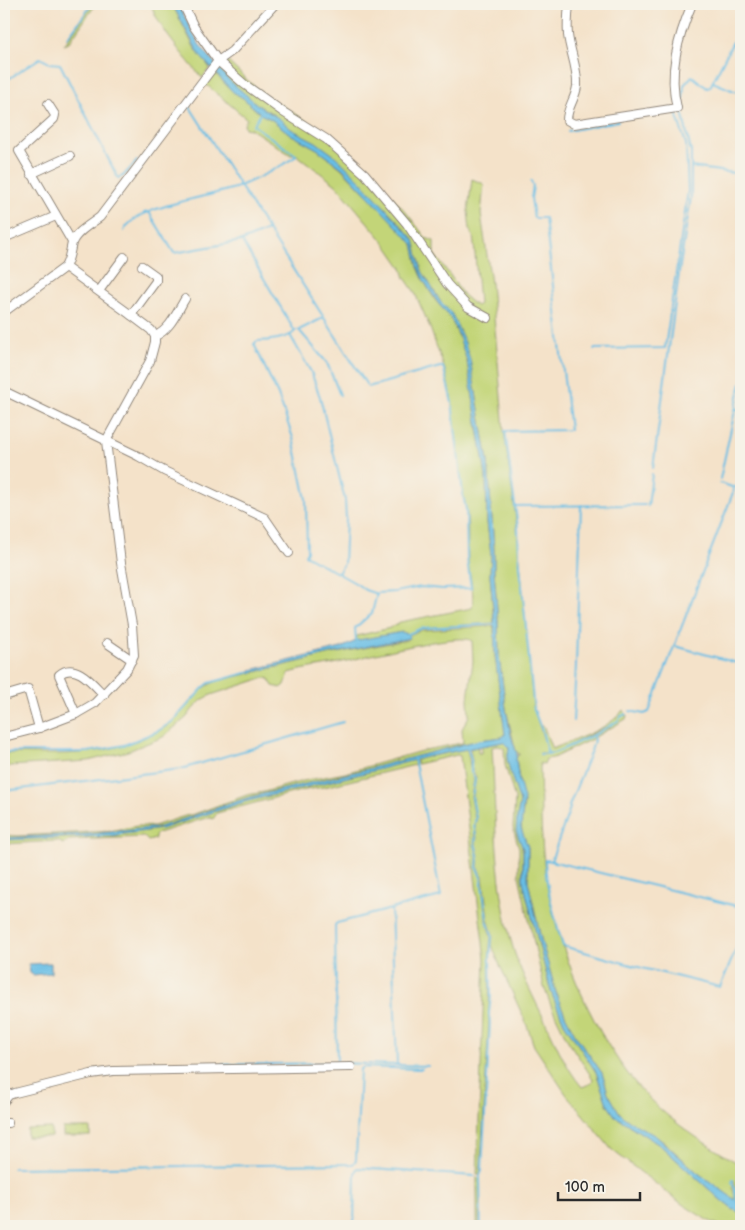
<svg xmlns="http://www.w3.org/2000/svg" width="745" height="1230" viewBox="0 0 745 1230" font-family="'Balsamiq Sans',sans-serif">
	<rect width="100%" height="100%" fill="#f7f3e8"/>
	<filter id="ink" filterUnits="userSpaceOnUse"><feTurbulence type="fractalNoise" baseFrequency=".02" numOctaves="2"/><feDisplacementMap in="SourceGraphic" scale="10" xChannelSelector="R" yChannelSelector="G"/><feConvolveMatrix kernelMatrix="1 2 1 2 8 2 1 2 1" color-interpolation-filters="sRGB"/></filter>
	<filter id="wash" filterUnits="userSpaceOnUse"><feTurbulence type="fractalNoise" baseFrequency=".0096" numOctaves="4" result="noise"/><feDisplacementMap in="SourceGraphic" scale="20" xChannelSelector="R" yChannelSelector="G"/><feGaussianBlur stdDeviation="1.12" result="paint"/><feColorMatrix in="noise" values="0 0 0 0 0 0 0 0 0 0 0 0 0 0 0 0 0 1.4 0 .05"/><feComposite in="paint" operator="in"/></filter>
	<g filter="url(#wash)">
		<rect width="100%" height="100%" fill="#f4e2c9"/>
		<g fill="#c3d578" stroke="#778052" fill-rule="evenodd">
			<polygon points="93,4 96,4 70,41 64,45"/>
			<path d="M151,4H172L194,47L210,68L202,78C186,58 158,28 151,4Z"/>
			<path d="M226,60L247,80L265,95L313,125L357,159L406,212L426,238L434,241V254L450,275L463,295L476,306L479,304L475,254L473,236L470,230L468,211L472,179L484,184L481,214L491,283L504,431L517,527L533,706L547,750V753H540V755L551,754L587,737L593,736L594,738L553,758L546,759L544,764L540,763C541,801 540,840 546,877C557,953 602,1058 660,1109C686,1132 712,1148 741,1165V1204L737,1201L734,1180H733C731,1186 735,1193 735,1200L698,1173L664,1142L626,1119L619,1112L608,1093L602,1073L576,1036L566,1017L557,996L541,939L528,881V847L522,833L521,823L524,803L519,780L516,757L520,754L516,752L506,709L499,657L498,621L494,572V550L488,461L475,387L465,343L422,271L414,240L396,219L335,156L315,142L291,129L270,112L259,106L236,88L217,67Z"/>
			<path d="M213,71L233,92L243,98L259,113L271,119L290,134L317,149L341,168L399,228L413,244L418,267L424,281L435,300L450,317L462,344L467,361L486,476L487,522L491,555L490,575L494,623L422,628L407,634L397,633L356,641L357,636L390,628L400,622L472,608C475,592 469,576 468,561C467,540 470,515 463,495L451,397L445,370L429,325L414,291L405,278L402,268L384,242L336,185L297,155H291L251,129L245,128L244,125L247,119L208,86L203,85Z"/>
			<path d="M494,626L495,655L505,731V735L503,737L479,740L368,769L246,798L160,827L92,834L4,838V835L18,836L109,831L137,826H154L185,816L194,814L247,795L264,792L303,781L345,773L425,750L462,743L463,742L462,729L469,716L468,699L473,661L472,641C460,631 358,659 338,663C322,667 305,668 289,673L285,685L281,688L273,686L268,678H263L211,695L202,700L192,710L186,718L163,737L128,751L88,761L10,766L4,771L8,763L4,759V753C52,754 97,758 143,738C151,734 159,731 167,726C185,712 195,688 218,681L331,654L407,640L410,638L409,635L421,630Z"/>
			<path d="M623,710L626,714L624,715H627L626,719L595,737L594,735L609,727H606L554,753H548L540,725L544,728L552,749C573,740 610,729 623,710Z"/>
			<path d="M503,742L509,748L507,759L510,772L520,802L517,817V835L521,843L523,854L522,878L551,992L564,1023L596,1072L607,1104L615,1116L661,1146L722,1201L732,1209L741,1213V1226H721L707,1220L682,1204L612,1150L566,1094L534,1046L526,1023L498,961L492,945L493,935L488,919L483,877L478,868L479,856L476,844L477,837L475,826L477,818L474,810L473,797L476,777L471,768L472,761L470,749L472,748L478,747V753H481V746ZM497,746H499L504,748L505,765L515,799L513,828L519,848V876L544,987L552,1008L568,1041L593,1079L592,1083L582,1087C566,1068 556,1044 545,1021C534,998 522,976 514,951C494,886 496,815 492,747Z"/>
			<path d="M466,748C471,760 468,769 474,779L471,797L475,818L474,844L477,856L476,868L481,878L486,920L491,937L490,946L489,1023L480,1174H477L485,959L460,756L457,755L417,764L416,759Z"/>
			<polygon points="413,760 415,765 328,786 300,791 217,813 213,819 209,817 158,833 155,836 155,839 148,841 144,837 70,840 63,844 58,841 4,844 4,840 108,836 161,829 244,802 369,772"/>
			<polygon points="51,1128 51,1137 27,1137 27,1129"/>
			<rect x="63" y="1128" width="27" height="8"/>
			<polygon points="477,1177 480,1178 480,1181 479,1226 477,1226"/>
		</g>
		<g fill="#68bee5" stroke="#4a7488">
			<polygon points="172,4 178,4 199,44 229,80 259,106 280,119 291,129 316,142 335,156 361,181 414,240 422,271 440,301 452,314 465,343 470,359 488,461 494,550 494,572 498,621 499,657 506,709 511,735 517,754 516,760 519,780 524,799 521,828 528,847 528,881 541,939 557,996 566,1017 576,1036 602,1073 608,1093 619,1112 626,1119 656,1136 698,1173 741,1204 741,1213 732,1209 722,1201 661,1146 615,1116 607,1104 596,1072 564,1023 551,992 523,882 523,849 516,831 517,817 520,802 510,772 507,759 509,748 503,742 426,757 369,772 244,802 161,829 109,836 4,840 4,838 92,834 160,827 247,798 368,769 479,740 502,737 505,735 495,655 494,618 490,575 491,555 487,522 486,476 467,361 458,334 450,317 438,303 424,281 418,267 413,244 342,168 317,149 290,134 271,119 262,115 243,98 233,92 200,56"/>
			<polygon points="402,632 408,634 410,638 331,654 250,673 249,671 251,670 341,648 358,640"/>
			<polygon points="49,963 51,963 51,973 33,975 30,973 29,964"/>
		</g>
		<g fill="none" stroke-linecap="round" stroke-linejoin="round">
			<g stroke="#68bee5" stroke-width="2">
				<polyline points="67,38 92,4"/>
				<polyline points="4,82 40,58 50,63 60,64 118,178 123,176 137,161"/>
				<polyline points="713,82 734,91 741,92"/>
				<polyline points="188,104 368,387 440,367 443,367 444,370 452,403 463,495 466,510 467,559 471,588 443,589 421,587 395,592 377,593 372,613 355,628 356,642"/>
				<polyline points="568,131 618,121"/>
				<polyline points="691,167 741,174"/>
				<polyline points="531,181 533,186 531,198 534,218 545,218 570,430 505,431 518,528 519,555 534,710 542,731 548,754"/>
				<polyline points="144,213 149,212 174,253 242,241 268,230"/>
				<path d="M124,231C134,205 215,197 240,186C259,178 278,168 295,157L296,155L253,125L261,113"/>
				<polyline points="242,241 294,330 299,330 323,318"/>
				<polyline points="299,330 327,363 340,395"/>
				<path d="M295,331C290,339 266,341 257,341L254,344L278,395L293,438L306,499L307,551L305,555L357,584L365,590L377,594"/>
				<polyline points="290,335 311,372 320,397 345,500 346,519 344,564 338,573"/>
				<polyline points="594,349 665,348 688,191 686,144 676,113 674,111"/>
				<polyline points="736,409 741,410"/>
				<polyline points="653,468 680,265 691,197 691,152 682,111 684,85 692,76 707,88 710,87 738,32"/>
				<polyline points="720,479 741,383"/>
				<polyline points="734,487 741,487"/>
				<polyline points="515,506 645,505"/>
				<polyline points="648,506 652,474"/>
				<polyline points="408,634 422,628 496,624"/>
				<polyline points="675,646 741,664"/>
				<polyline points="630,711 644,714 649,712 734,490 732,487 720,483"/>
				<polyline points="573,721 576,665 581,505"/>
				<polyline points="593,735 594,740 592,748 569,806 570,808 551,861 741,907"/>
				<polyline points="467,747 471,759 471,772 475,779 472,797 476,818 474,826 476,836 475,843 478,856 477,868 481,877 487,920 492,935 490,959 491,996 489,1013 490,1023 482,1170 480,1176 481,1226"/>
				<polyline points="4,752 88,752 124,745 158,731 173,721 204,687 209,683 250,672"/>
				<polyline points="540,754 554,753 596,734 619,720 620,717 626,714"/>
				<polyline points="4,791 181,769 343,722"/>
				<path d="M551,861L545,860C546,889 555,918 563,946L642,968L720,987L741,938"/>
				<polyline points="391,909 397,1065"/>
				<polyline points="337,1063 335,925 337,923 441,896 414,758"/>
				<polyline points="143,1066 337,1063 428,1066"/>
				<polyline points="13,1168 353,1164 356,1160 360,1069 364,1067 422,1069"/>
				<polyline points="733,1180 732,1183 735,1189 736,1201"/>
				<polyline points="354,1226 355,1173 357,1168 475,1176"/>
			</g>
		</g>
	</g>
	<g filter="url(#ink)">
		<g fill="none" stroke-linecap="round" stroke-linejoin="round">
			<defs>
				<g id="minor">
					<polyline points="183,4 194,27 218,61 244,84 283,112 326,139 365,174 407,224 447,284 468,307 488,318"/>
					<path d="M569,4C568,14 567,25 568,35C570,52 578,68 577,86C576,98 567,107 567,120L574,124L677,108C668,72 678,37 692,4"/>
					<polyline points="48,104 55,115 54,119 19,151 72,242"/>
					<polyline points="31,174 70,156"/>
					<polyline points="4,238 56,216"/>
					<polyline points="99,291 124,257"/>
					<path d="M4,312L65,267C70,258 70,251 72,243C76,232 91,224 100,217L211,70L218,61L232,51L275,4"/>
					<polyline points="131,315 156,281 156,276 142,266"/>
					<path d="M155,336C170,330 177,312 185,299"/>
					<polyline points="4,391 138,456 164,471 265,518 289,553"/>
					<polyline points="107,643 132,660"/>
					<polyline points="4,696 28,689 39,728"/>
					<path d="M76,714L59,675C75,660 94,685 104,695"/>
					<polyline points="4,737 39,728 76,714 95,703 127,669 134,655 132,625 121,563 106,441 150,361 155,342 155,336 151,330 131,315 65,267"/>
					<polyline points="4,1101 9,1095 15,1093 91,1074 113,1071 351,1067"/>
					<polyline points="4,1123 8,1123"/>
				</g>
			</defs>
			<use href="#minor" stroke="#90867a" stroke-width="10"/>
			<use href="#minor" stroke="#fff" stroke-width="8"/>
		</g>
	</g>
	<rect width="745" height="1230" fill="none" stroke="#f7f3e8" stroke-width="20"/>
	<path d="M558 1192v8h82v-8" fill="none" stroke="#2b2b2b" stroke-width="2.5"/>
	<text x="565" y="1192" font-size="15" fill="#2b2b2b" stroke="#f7f3e8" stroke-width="4" paint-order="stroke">100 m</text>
</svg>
